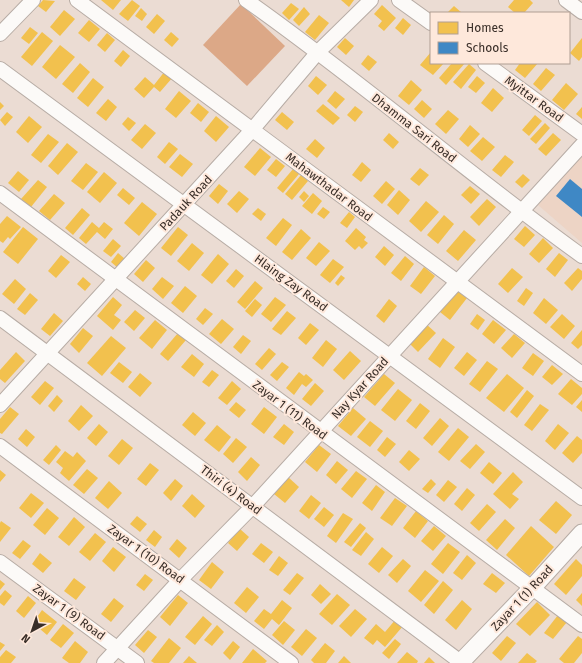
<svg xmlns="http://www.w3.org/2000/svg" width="582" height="663" viewBox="0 0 582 663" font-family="'Fira Sans',sans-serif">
	<rect width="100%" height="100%" fill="#ebdcd3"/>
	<polygon fill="#edd4c5" points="582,156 582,243 538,205"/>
	<polygon fill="#dca887" points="241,4 285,46 247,86 203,45"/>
	<g fill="#f2c14e">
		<polygon points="43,0 55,1 46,12 38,6"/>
		<polygon points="101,0 121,0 113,10"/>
		<polygon points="132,0 140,6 128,21 119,14"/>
		<polygon points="341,0 354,0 349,7"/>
		<polygon points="514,0 530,0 533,3 524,13 515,13 508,7"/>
		<polygon points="291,3 299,9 289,20 282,13"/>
		<polygon points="382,5 396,18 384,31 378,26 382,21 374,14"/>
		<polygon points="454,6 462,13 448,12"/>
		<polygon points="304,7 310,14 299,26 293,20"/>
		<polygon points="141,8 147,14 142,21 135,16"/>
		<polygon points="64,10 75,19 60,36 50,27"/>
		<polygon points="157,14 165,21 154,34 146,27"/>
		<polygon points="319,15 329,23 315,40 305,32"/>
		<polygon points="403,18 411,25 403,35 395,28"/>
		<polygon points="89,20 100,29 89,42 78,33"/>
		<polygon points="30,27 38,33 29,44 21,38"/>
		<polygon points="42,32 53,41 32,66 21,57"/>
		<polygon points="171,32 179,39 172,47 164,40"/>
		<polygon points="107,33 115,40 105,52 97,45"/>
		<polygon points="345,38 354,46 346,55 337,47"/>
		<polygon points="582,38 582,57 579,61 570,53"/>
		<polygon points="60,45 75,57 56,79 42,67"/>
		<polygon points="123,50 130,56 121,67 114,61"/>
		<polygon points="431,52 431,63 444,63 433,75 420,65"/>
		<polygon points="368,55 377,62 369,71 361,64"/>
		<polygon points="80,63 90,72 73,93 62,84"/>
		<polygon points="452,63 465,63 446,85 439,78"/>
		<polygon points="520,63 538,63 525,78 515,70"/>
		<polygon points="469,64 476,70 461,89 453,82"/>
		<polygon points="546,68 555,75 541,91 533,84"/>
		<polygon points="165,71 173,77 160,92 154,87 144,98 134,89 145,77 154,85"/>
		<polygon points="316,76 327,85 318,95 308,86"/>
		<polygon points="477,76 485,83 476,93 468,87"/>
		<polygon points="93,78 104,87 88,107 77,98"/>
		<polygon points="411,80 422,90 409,105 398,96"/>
		<polygon points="566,83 578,94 564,110 552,100"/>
		<polygon points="493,88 504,98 492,112 481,103"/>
		<polygon points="179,91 191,101 176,118 165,109"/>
		<polygon points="335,91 345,99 336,109 327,101"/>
		<polygon points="108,99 117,107 106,121 96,113"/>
		<polygon points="422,100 432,109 424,118 414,109"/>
		<polygon points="0,102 4,106 0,110"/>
		<polygon points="198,103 209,112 201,122 190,113"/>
		<polygon points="323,104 340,118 333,125 316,111"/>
		<polygon points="355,106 363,112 355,122 347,115"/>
		<polygon points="582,107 582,119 576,114"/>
		<polygon points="448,110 459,119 446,134 435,124"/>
		<polygon points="7,112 13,117 5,126 0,120"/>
		<polygon points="282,112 294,122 287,130 275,120"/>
		<polygon points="535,115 542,121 529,136 522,130"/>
		<polygon points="29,116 42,127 28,143 16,132"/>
		<polygon points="216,116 229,127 216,142 204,131"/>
		<polygon points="128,117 136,123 129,131 122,124"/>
		<polygon points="545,123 550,128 536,144 530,139"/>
		<polygon points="145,124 156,133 142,149 131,140"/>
		<polygon points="470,125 480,134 468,147 459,139"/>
		<polygon points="389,133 399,142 393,149 383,140"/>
		<polygon points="553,133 561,140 546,156 538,149"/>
		<polygon points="48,134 59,142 41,163 31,155"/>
		<polygon points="483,137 495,147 482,161 470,151"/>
		<polygon points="315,139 325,148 317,158 306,149"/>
		<polygon points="169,142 178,149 165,164 157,157"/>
		<polygon points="67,143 78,152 58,175 48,166"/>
		<polygon points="260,148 271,157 255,176 244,167"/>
		<polygon points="180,154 193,164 182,177 169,167"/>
		<polygon points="505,155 514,162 501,177 492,170"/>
		<polygon points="276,159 285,166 276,177 267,170"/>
		<polygon points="362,162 371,170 361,182 352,175"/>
		<polygon points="86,163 98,172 83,190 71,181"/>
		<polygon points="420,168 429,175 419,186 410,179"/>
		<polygon points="293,169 299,174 283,193 277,188"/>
		<polygon points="18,171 29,180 19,192 8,183"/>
		<polygon points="104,172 117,183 100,203 87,192"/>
		<polygon points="523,174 530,180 522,188 515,182"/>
		<polygon points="301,175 308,181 292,200 285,194"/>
		<polygon points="38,180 47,187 31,207 21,199"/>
		<polygon points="386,181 395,189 382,204 373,196"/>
		<polygon points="219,184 228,191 218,204 209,196"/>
		<polygon points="470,186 480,194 471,204 461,195"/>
		<polygon points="123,188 135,198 129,205 117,195"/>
		<polygon points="399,190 410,200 398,215 387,205"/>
		<polygon points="239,191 249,199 237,213 227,204"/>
		<polygon points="304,191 309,196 304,202 299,197"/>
		<polygon points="313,193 322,201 312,214 302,206"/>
		<polygon points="54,194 65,203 50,220 39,211"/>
		<polygon points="487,199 496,207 479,226 470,217"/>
		<polygon points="426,201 439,212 421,232 409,221"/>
		<polygon points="142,202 157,214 139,236 124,223"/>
		<polygon points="323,207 330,212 324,219 317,214"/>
		<polygon points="82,208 90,215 73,235 65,228"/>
		<polygon points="258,208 266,214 261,221 252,214"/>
		<polygon points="349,212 355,217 347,228 340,223"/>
		<polygon points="444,215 454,224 438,244 427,235"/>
		<polygon points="7,216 21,227 10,239 8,237 3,243 0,241 0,224"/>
		<polygon points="283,218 292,225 276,246 266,238"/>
		<polygon points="92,222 99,228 104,222 113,229 105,239 97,232 86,244 79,238"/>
		<polygon points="525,226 535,235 524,247 514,239"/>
		<polygon points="23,227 38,239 18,264 3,252"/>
		<polygon points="178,227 188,235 171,256 161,248"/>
		<polygon points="356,228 366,237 364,240 368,243 362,249 359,246 355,250 345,241"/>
		<polygon points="301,229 311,238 292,260 282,252"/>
		<polygon points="464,230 476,240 458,261 446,251"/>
		<polygon points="543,238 553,248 539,263 529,254"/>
		<polygon points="113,239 121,246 111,257 103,251"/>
		<polygon points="319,242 330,251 316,266 306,258"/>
		<polygon points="192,243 204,253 189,271 177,261"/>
		<polygon points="384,246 394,255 385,266 375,257"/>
		<polygon points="118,253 125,259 118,268 111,262"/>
		<polygon points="559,253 568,260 555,277 546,269"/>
		<polygon points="218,254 229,264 212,284 201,275"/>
		<polygon points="61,255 70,262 56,278 48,271"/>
		<polygon points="405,256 414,264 401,281 391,273"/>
		<polygon points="333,259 344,267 330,283 320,275"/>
		<polygon points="146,260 155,268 143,282 134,274"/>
		<polygon points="424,267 435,276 421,294 410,286"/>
		<polygon points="512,268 523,277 508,293 498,284"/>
		<polygon points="578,268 582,271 582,279 572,291 564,283"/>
		<polygon points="236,269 244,276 234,288 226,281"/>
		<polygon points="341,275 345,278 338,286 335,283"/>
		<polygon points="83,277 91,284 85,291 77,284"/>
		<polygon points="162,277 174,286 163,299 152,289"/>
		<polygon points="15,279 26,289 14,304 2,294"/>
		<polygon points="255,281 263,288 245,309 237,302"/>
		<polygon points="185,286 197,296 183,313 171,303"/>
		<polygon points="526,288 533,293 524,306 517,301"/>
		<polygon points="457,290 467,298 450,320 440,312"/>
		<polygon points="30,293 38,300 25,315 17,309"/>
		<polygon points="113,297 122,305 114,315 121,320 113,330 97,316"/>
		<polygon points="275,297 286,305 271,322 261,314"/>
		<polygon points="544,298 558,310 546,324 533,313"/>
		<polygon points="255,299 262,305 252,317 245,311"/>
		<polygon points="389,299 397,306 384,323 376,316"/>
		<polygon points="205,308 213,314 203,325 196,319"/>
		<polygon points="135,310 145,318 134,331 124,322"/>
		<polygon points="287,311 296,318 281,335 272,329"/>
		<polygon points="54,313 63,321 50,336 41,329"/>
		<polygon points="477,314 485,320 478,330 470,324"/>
		<polygon points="562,314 575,326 564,339 550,327"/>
		<polygon points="222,319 234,329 221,344 209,334"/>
		<polygon points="155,320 167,330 152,349 139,338"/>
		<polygon points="493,320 506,330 494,344 482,334"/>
		<polygon points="310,323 319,330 306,345 298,338"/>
		<polygon points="425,323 436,333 418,352 408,342"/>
		<polygon points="83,328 93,336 79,353 70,344"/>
		<polygon points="582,330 582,345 578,349 571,343"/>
		<polygon points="178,333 186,340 168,361 160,354"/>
		<polygon points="514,334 525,343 512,358 501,348"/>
		<polygon points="243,335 251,341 241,354 233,347"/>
		<polygon points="111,336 126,348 102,376 87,363"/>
		<polygon points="443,338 455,347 440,368 428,359"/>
		<polygon points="326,340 337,349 323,367 312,358"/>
		<polygon points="269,348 276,354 262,370 255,364"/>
		<polygon points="350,351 361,361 344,380 333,370"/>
		<polygon points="16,352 25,361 5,383 0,379 0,370"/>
		<polygon points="467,352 477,360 464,376 454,368"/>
		<polygon points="533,353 544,361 533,376 522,368"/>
		<polygon points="192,354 204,364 194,377 181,367"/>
		<polygon points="487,361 498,369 480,392 469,384"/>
		<polygon points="119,362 132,372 123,383 110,373"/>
		<polygon points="282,362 289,367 277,381 270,375"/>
		<polygon points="552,365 563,374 552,385 542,377"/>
		<polygon points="212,370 219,375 209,387 202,382"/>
		<polygon points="299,372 304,376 306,374 313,380 306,387 302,384 294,395 286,388"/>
		<polygon points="140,373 152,383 140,397 128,387"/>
		<polygon points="384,374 395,383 375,406 364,397"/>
		<polygon points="507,374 524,388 504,412 486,398"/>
		<polygon points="571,379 582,388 582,394 572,405 558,394"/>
		<polygon points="45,381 54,388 40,405 31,397"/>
		<polygon points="232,381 241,389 227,405 218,398"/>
		<polygon points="315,383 324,391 311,406 302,399"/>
		<polygon points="398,389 412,400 395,421 381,410"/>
		<polygon points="527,390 534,396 517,418 510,412"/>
		<polygon points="57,395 63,401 54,412 48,406"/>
		<polygon points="582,400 582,412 576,407"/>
		<polygon points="236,402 246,410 239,418 229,410"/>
		<polygon points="420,403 430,411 416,429 406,421"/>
		<polygon points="540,404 549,410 532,431 524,425"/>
		<polygon points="81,405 93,416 79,431 68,421"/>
		<polygon points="10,407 19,414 2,434 0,433 0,419"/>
		<polygon points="264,407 277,417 264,434 251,424"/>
		<polygon points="353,408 366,419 351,436 338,426"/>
		<polygon points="193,412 206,423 195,436 182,425"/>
		<polygon points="440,418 449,426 432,446 423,438"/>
		<polygon points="370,421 383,431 370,447 357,437"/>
		<polygon points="99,424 108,432 96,446 87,438"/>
		<polygon points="284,424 294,432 284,445 273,437"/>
		<polygon points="558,424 569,433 555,450 545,441"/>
		<polygon points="217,425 231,437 219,452 204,440"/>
		<polygon points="458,428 469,437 449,461 438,452"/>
		<polygon points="26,429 35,437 27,447 18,439"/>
		<polygon points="577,436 582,440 582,453 573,463 562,453"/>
		<polygon points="387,437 396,444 385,457 377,450"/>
		<polygon points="236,438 247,447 233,463 223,454"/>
		<polygon points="122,439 133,448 119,465 108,456"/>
		<polygon points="476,444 485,452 470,469 460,461"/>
		<polygon points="56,445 61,450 49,465 43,460"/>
		<polygon points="319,445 331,454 317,472 305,462"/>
		<polygon points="409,450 420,459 409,471 399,462"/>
		<polygon points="65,451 73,457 77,452 86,461 69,481 60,473 63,468 56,462"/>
		<polygon points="251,457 260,465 247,481 238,472"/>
		<polygon points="337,461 348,470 336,484 326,475"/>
		<polygon points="489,462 502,473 493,484 480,473"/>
		<polygon points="150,463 159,470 146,486 137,479"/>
		<polygon points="87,469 98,478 84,494 73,485"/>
		<polygon points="0,470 6,475 0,482"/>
		<polygon points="356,471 367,479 352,498 341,489"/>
		<polygon points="513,472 523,482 512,494 519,499 510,509 493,494"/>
		<polygon points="288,477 299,487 285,503 274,494"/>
		<polygon points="175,479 183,486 171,501 163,493"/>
		<polygon points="431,479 436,484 428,493 422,489"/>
		<polygon points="448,480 457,487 444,502 436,495"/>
		<polygon points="109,481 122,493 108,509 95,498"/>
		<polygon points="376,485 385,492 372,511 362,503"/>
		<polygon points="467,488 475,495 462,511 454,504"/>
		<polygon points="31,493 44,503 31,518 19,508"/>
		<polygon points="192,494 205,506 195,518 182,506"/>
		<polygon points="311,495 321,503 309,519 299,511"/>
		<polygon points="395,498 407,506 392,526 380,518"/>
		<polygon points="556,501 572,515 556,534 539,520"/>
		<polygon points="487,504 496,512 479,531 470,523"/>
		<polygon points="324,507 334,515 324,527 314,519"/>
		<polygon points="47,508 59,518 45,535 33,525"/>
		<polygon points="416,511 428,521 415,538 403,528"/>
		<polygon points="343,513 353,519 336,543 327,536"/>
		<polygon points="137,516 147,524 140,532 130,524"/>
		<polygon points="74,517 85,527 69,546 58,537"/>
		<polygon points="505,519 515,528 497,550 486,540"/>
		<polygon points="1,521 11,528 0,542 0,523"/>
		<polygon points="360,523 366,528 351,547 344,542"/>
		<polygon points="434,526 446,536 433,551 421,541"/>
		<polygon points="531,526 554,547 529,576 506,555"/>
		<polygon points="240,529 249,537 237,551 228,543"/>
		<polygon points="154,530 162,537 155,547 146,540"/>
		<polygon points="366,532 374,539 361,556 352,550"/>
		<polygon points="95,533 106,542 90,561 79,552"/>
		<polygon points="177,539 187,548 179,558 169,549"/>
		<polygon points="23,540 31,546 20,559 12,553"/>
		<polygon points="261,543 273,552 264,563 252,554"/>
		<polygon points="448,543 460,552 443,574 431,564"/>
		<polygon points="113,547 126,557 114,572 102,561"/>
		<polygon points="382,547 393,556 379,573 368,564"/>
		<polygon points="40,553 52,563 43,573 32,564"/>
		<polygon points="467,555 476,563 462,580 453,573"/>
		<polygon points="279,556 288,563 278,576 269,570"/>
		<polygon points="403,559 411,566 397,583 388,575"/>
		<polygon points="576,559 582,565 582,576 566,595 554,584"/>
		<polygon points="212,562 224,572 211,589 199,580"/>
		<polygon points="425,570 439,581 421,602 408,591"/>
		<polygon points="297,573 304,578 290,595 283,590"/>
		<polygon points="492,573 505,583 496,593 483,584"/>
		<polygon points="145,574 153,580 144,591 136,585"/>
		<polygon points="74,578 86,587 76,600 64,591"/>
		<polygon points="0,580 5,584 0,590"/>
		<polygon points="443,581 453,590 434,614 424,605"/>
		<polygon points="320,584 331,594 321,604 311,595"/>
		<polygon points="247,587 259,597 246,613 234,603"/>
		<polygon points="5,590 12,596 4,606 0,603 0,596"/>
		<polygon points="582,593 582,606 576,600"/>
		<polygon points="337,594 350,605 332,625 319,614"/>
		<polygon points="178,595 188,603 170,626 160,617"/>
		<polygon points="28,596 36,603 24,618 16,611"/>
		<polygon points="114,598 124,606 111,622 101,614"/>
		<polygon points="282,600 292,608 279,625 272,619 264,629 254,621 264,609 271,614"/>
		<polygon points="462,600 472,609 456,630 445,620"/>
		<polygon points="537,602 550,615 530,636 516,624"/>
		<polygon points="355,609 367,619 351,637 339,626"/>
		<polygon points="42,610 57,622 47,635 33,623"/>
		<polygon points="558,615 567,622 553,639 544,633"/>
		<polygon points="203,616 212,624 195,645 185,637"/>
		<polygon points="396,619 403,626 385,647 377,640 373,645 364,638 376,624 385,632"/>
		<polygon points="284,621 295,630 283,645 272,635"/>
		<polygon points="63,624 74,633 61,648 50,640"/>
		<polygon points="217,625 224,632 212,646 204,640"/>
		<polygon points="306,629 317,638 302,656 291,647"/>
		<polygon points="148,630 157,637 144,653 135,645"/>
		<polygon points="507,636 516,643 501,661 492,653"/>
		<polygon points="578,636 582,639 582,653 574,663 564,663 559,659"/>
		<polygon points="169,638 181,648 169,663 154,663 151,661"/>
		<polygon points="395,639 401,644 389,659 382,653"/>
		<polygon points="75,641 88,652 80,663 69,663 62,658"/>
		<polygon points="233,641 240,647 230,660 223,653"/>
		<polygon points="0,642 5,645 0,651"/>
		<polygon points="325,643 335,651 326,663 314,663 311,660"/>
		<polygon points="253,649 267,661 265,663 242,663"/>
		<polygon points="6,650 16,657 11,663 0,663 0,657"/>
		<polygon points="407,652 418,661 417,663 397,663"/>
		<polygon points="527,653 537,661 535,663 518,663"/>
		<polygon points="189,656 197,663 183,663"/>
		<polygon points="344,656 351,663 338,663"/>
		<polygon points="429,657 435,663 424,663"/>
	</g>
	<polygon fill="#3f88c5" points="570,179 582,189 582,217 556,196"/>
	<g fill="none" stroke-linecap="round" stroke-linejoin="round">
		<defs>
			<g id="minor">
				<polyline points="77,0 582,374"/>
				<path d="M246,0C361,81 468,174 582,256"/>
				<polyline points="399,0 431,23"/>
				<polyline points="566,0 582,12"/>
				<polyline points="0,34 33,0"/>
				<polyline points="485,63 582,134"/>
				<polyline points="0,69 582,498"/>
				<polyline points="0,193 582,625"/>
				<polyline points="0,318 462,663"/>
				<polyline points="0,405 252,130 318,52 371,0"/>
				<polyline points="0,446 291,663"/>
				<polyline points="0,562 137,663"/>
				<polyline points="104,663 181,579 253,506 582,145"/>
			</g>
			<polyline id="tertiary" points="460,663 533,587 582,533"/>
		</defs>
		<use href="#minor" stroke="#b7aca5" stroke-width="16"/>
		<use href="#tertiary" stroke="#b7aca5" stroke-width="19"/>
		<use href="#minor" stroke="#fcfaf8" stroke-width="14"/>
		<use href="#tertiary" stroke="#fcfaf8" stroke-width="17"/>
	</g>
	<g text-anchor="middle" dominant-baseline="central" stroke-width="4" stroke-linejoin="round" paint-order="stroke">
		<g font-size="12" fill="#392e28" stroke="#fee8db">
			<text transform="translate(534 99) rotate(36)">Myittar Road</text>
			<text transform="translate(414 128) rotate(38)">Dhamma Sari Road</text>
			<text transform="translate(329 187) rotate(37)">Mahawthadar Road</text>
			<text transform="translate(186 203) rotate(-47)">Padauk Road</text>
			<text transform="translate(291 283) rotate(36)">Hlaing Zay Road</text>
			<text transform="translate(360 388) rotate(-48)">Nay Kyar Road</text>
			<text transform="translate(290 410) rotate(37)">Zayar 1 (11) Road</text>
			<text transform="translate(231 490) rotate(37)">Thiri (4) Road</text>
			<text transform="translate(146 554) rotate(36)">Zayar 1 (10) Road</text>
			<text transform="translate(522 598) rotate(-47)">Zayar 1 (1) Road</text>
			<text transform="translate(69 612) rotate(36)">Zayar 1 (9) Road</text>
		</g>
	</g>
	<rect x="430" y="12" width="140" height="52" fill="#fee8db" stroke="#af9e93"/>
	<rect x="438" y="22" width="20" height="12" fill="#f2c14e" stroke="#af9e93"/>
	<text x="466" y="32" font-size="12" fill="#392e28">Homes</text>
	<rect x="438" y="42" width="20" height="12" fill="#3f88c5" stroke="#af9e93"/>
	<text x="466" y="52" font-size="12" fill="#392e28">Schools</text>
	<g transform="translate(32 631) rotate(220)" stroke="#fee8db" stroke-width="3" paint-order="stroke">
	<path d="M0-3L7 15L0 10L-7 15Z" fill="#392e28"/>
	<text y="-6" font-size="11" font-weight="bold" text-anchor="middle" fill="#392e28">N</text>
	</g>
</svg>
